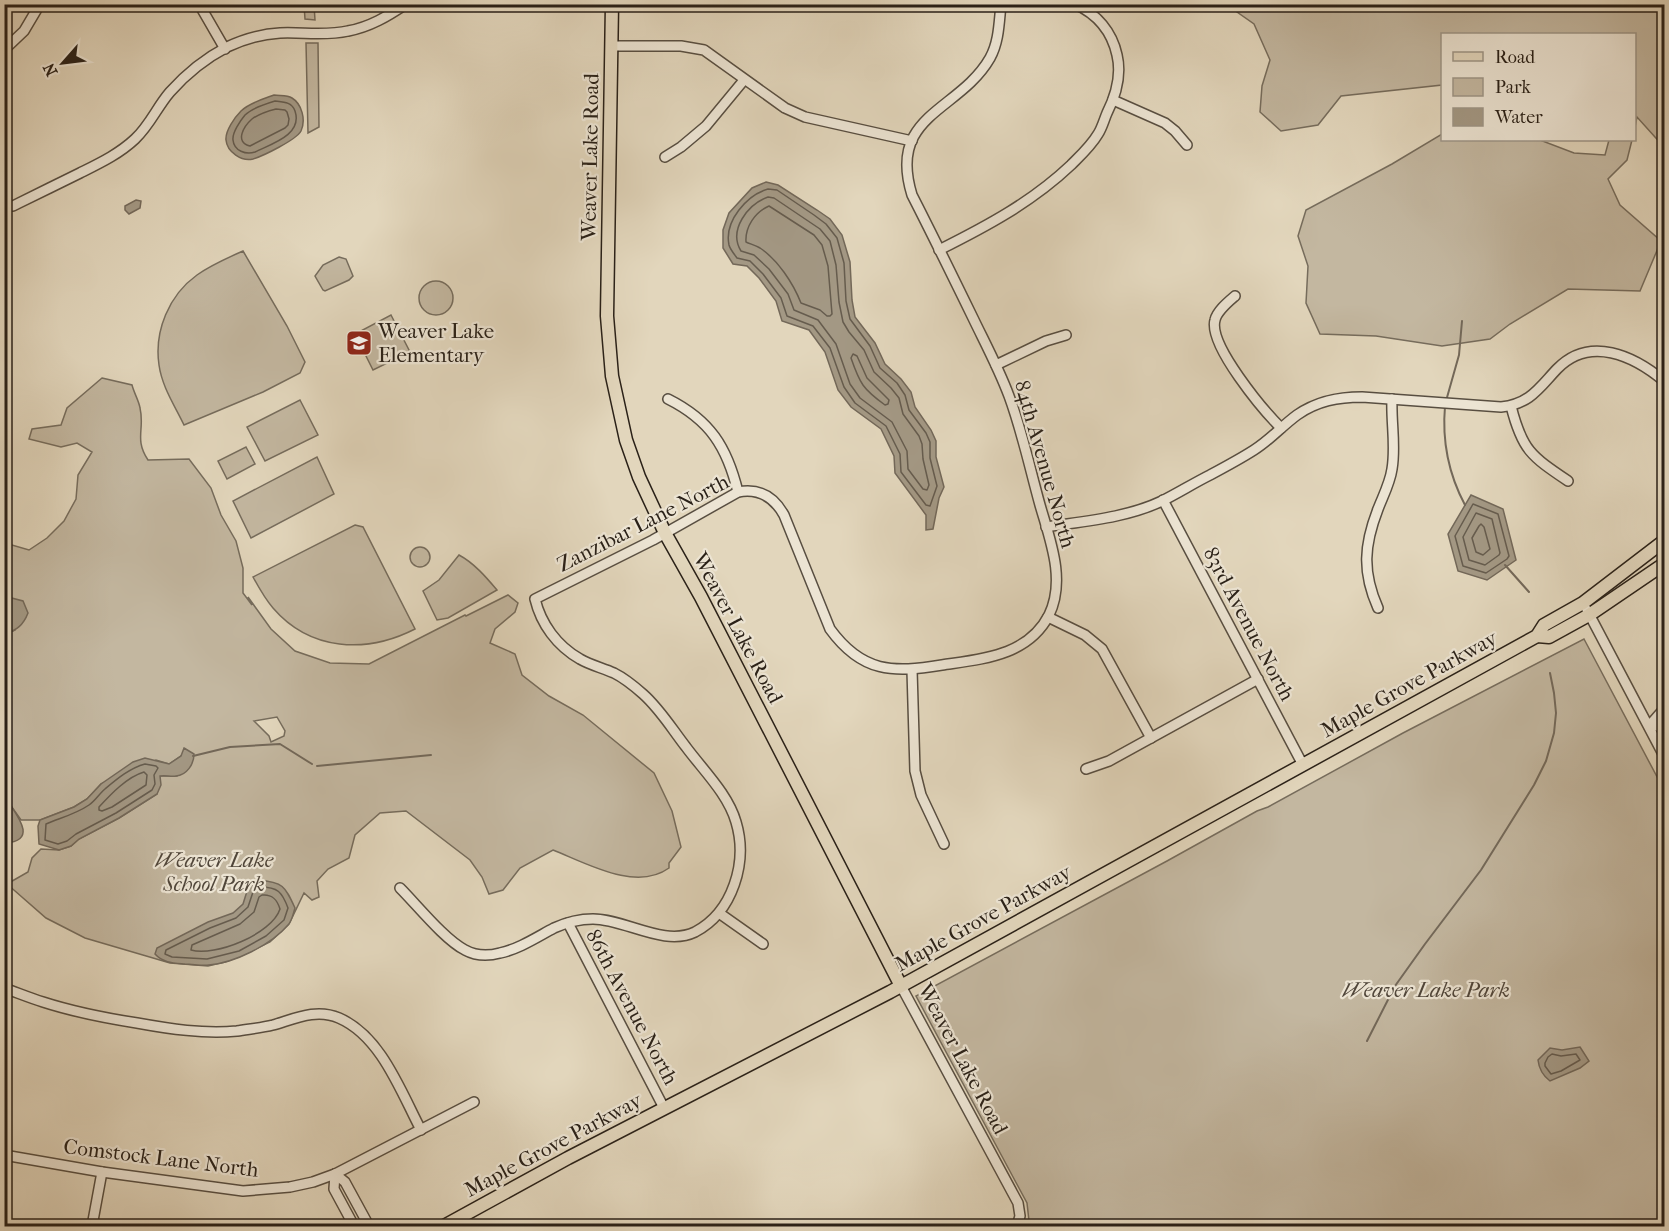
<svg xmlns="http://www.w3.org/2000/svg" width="1669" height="1231" viewBox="0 0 1669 1231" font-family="'IM FELL French Canon',serif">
	<rect width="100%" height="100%" fill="#e2d6bc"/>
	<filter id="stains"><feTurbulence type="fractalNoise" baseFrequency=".00333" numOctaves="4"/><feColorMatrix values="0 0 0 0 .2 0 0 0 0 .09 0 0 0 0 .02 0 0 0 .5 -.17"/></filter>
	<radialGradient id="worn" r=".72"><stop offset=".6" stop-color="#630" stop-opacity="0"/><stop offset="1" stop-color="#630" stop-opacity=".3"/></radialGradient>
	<g fill="#c3b7a0" stroke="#766c5c" stroke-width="1.5" fill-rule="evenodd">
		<polygon points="304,5 314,5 315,20 305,19"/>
		<polygon points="1227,5 1664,5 1664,147 1637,117 1635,127 1634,34 1442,34 1442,85 1341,96 1318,125 1281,131 1260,112 1262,86 1270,60 1254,24"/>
		<polygon points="306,43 318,43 319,127 308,133"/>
		<polygon points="1442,134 1442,140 1540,140 1574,153 1605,155 1609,140 1632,140 1627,160 1608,179 1620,205 1661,241 1640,291 1568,289 1510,324 1490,339 1442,346 1376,336 1320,334 1306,303 1308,266 1298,236 1306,210 1392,164"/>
		<path d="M243,251L287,326L305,362L300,373L263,392L184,425C175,406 162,387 159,365C154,331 169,295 197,275C211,265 227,258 243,251Z"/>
		<polygon points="339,257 346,259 353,276 349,280 325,291 323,290 315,276 323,265"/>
		<circle cx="436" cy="298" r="17"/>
		<polygon points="391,315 410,352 373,370 355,334"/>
		<path d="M102,378L132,385C134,393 139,401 140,408C145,429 134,439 148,460L189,459L211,488L221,515L236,541L243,568V593L252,605L248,597L271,629L295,651L330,663L369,664L465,615L466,616L508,595L518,603L515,612L495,629L490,643L515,654L522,675L549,696L583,715L654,773L672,811L681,847L669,863V868C636,892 586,863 553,850L520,868L503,890L489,894L482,877L470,860L406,811L380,813L355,835L349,858L328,869L317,881L319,897L312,900L304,893L289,924L270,942L241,956L225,962L208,966L170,963L85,938L46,918L7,884L28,872L32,858L41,849L59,850L71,846L79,839L119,818L157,794L160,776H177L181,756L169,764L156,760L101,784L87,799L74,807L40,820H21L9,803L5,802L4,635L15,630L11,597L5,596V543L29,550L47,538L64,521L76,499L78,475L92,452L77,443L61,447L29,439L32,429L61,425L67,408ZM277,717L285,731L284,736L271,742L269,736L254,721Z"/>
		<polygon points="300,400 318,435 265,461 247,427"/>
		<polygon points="246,447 255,464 227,479 218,461"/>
		<polygon points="317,457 334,494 251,538 233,501"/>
		<path d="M355,525L363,527L415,629C366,654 310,651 273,608C265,599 259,588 253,577Z"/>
		<circle cx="420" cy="557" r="10"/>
		<path d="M459,555C474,563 486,577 497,590L448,618L437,620L423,591L439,580Z"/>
		<polygon points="1584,639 1664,790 1664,1226 1027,1226 1029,1221 1027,1203 916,996 1167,861 1257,811 1268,807 1403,733"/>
	</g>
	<g fill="#a39884" stroke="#736859" stroke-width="1.5">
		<path d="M274,95C280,96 287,95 292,98C302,104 306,120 301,131C296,140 263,156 253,159C242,162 227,152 226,140C225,131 235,117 241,111C249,103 263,99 274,95Z"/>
		<polygon points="766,182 778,185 817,210 830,219 842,235 850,262 852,300 855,317 875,343 885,364 901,379 911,392 915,407 931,430 936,441 936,457 944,487 939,498 933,529 926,530 926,515 895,473 894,456 881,429 851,407 838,390 825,352 809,330 782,321 776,301 759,278 747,266 733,264 723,248 723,230 729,213 752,188"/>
		<polygon points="136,200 141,201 140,208 129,214 125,210 125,206"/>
		<polygon points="1471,495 1503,509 1516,560 1487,580 1458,571 1448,534"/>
		<path d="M4,596L23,601L28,613C23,626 17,629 5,635Z"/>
		<path d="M184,748L194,754C194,764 187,775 176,776C171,777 166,775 160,776L161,785L157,794L119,818L79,839L71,846L59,850L39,844L38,826L40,820L74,807L87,799L101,784L133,762L145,758L169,764L181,756Z"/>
		<path d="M5,802L9,803C19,818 37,841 5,843Z"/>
		<path d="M258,880C283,882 285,886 295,908C293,914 292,921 288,925C271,945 234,963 209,965C201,966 193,964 185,964C174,963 163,963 155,954L157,948L208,922L233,913L243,904L248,888Z"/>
		<path d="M1580,1047L1589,1061L1580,1068L1550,1081C1542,1075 1539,1069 1538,1060L1550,1048L1562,1050Z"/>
	</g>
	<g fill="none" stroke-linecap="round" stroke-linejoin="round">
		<g stroke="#665c4e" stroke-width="1.5">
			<path d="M275,101C284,102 292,102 295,111C303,135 271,144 255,152C246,155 234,151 233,140C232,133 240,121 245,115C252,108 265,104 275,101Z"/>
			<path d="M276,109L285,110L287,112L289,119L288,125L285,128L250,146C234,142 244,126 252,119C259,114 268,111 276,109Z"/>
			<path d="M768,189L777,190L814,215L826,224L837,238L844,263L846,301L850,319L870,346L880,368L897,383L905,395L909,410L926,433L930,442V458L937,486L930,506L926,505L901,472L900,454L886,426L855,403L844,387L830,348L813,326L787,316L781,298L763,274L750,261L737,258C734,254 730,249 729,245C724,221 747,195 768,189Z"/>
			<path d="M768,197L774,198L820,229L830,241L836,265L839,302L843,322L849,332L864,350L874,372L891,388L899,398L903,414L919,436L922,444L923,459L929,485L927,490L923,489L908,469L907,451L892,422L860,398L850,384L836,344L818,320L794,310L788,294L769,269L754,255L741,251C728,230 748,204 768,197Z"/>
			<path d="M769,206L814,235L822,245L828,266L832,314L830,316H827L820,310L801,303C793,283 778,260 760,248C755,245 750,244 746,242C745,227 755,212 769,206Z"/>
			<path d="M853,354L857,356L867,378L889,400L888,404L885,405C863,389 860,384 851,358Z"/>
			<polygon points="1473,504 1498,514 1509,556 1507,559 1486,573 1463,566 1455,536"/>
			<polygon points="1476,513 1492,519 1500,553 1499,555 1485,565 1469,560 1463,537"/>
			<polygon points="1481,524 1484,527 1490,549 1483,555 1476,552 1472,538 1479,526"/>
			<path d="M145,764L156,766L158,768L154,775L155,784L152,790L116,813L76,834L67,841L58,844L45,840L46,824C60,818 76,814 89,805C95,801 99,794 105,789C117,779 130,768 145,764Z"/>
			<path d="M144,772L147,775L146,785L112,807L102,811L99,810V807C111,794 127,777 144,772Z"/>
			<path d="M260,887C278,887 282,892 288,908L284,920L266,936L239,951L207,959L172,957L165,954L166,950L210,928L236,918L248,907L253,892Z"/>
			<path d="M262,895C272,894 277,899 280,909C272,934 215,957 191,950L192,945L240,924L254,912L259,897Z"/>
			<polygon points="1552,1054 1561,1056 1576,1054 1580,1060 1561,1071 1551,1074 1545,1066 1545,1063 1548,1057"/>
		</g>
		<g stroke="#736859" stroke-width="2">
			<polyline points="1446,401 1459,355 1462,321"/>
			<path d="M1445,406C1442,440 1449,475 1465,505"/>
			<polyline points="1505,565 1529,592"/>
			<polyline points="193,756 230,747 280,744 312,764"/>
			<polyline points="317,766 431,755"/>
			<polyline points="1367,1041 1395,986 1425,944 1481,870 1534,785 1546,761 1554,733 1556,713 1554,693 1550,673"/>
		</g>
		<defs>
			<g id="minor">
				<polyline points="199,4 225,49"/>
				<polyline points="611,46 681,46 704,50 785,108 805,117 912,141"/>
				<polyline points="4,50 24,31 40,4"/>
				<polyline points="1113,100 1165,123 1175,131 1187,145"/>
				<polyline points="665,157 681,147 706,126 744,80"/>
				<path d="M4,206H13L19,203C39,193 60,183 80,173C100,163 119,154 135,139C150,125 157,107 170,92C186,74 206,58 227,47C244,39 261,34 280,33C303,32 326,36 348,31C370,27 388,16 406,4"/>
				<path d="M939,250C987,226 1032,202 1071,165C1080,156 1091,146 1098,134C1102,128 1104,120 1107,113C1116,95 1122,76 1117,55C1112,32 1097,14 1075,4"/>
				<path d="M1235,296C1228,302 1217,311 1215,320C1208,345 1264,411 1281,428"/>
				<polyline points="996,365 1046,341 1066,335"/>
				<path d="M668,399C710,420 727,447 738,492"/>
				<path d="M1511,406C1522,450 1531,456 1568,481"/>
				<polyline points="1163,500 1303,765"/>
				<path d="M1046,527C1085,521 1126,518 1162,501C1178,493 1194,483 1210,475C1225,467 1240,459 1254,450C1270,440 1282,426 1297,415C1317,401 1338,397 1362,397L1501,407C1530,404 1539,388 1557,369C1590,335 1634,356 1664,381"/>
				<path d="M1378,608C1362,572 1364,545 1378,509C1383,496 1390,483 1392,469C1396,446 1391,423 1392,399"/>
				<polyline points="1587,610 1664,756"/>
				<polyline points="1048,617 1085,635 1102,649 1151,738"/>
				<polyline points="912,670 915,771 921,795 944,844"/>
				<polyline points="1649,726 1664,709"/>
				<polyline points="1649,726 1664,726"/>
				<polyline points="1086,769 1109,761 1258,679"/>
				<path d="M400,888C417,905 445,940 465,950C476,956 489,956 500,953C519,949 537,937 554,928C565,923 580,919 593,919C625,919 664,947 695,932C733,912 748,862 736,822C728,794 703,770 686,747C672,729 660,709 643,694C634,686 624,678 614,673C603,668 590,665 580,659C557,646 541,624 535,599L653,540L738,492C759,488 774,497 784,515L830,629C862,673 893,673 942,665C982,659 1028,656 1049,615C1066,580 1050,540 1040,505C1030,469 1022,431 1009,396C999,369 985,343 973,318C953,277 933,236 912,195C887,114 959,112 990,58C999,42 999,23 1001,4"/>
				<polyline points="719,913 763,944"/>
				<polyline points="568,923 664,1108"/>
				<polyline points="901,986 1018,1203 1020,1216 1017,1226"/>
				<path d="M4,988C18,993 30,998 43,1002C74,1012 105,1018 137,1023C170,1029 203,1034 237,1031C249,1029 261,1028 273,1025C294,1019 316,1008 339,1018C381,1036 401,1092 421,1130"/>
				<polyline points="4,1155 102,1172 243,1191 290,1187 313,1182 335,1174 474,1102"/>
				<polyline points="335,1174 345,1182 369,1226"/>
				<polyline points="335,1174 334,1189 354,1226"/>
				<polyline points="92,1226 102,1172"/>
			</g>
			<g id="major">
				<polyline points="612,4 607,316 612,376 626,440 639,477 665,533 701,597 901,986"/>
				<polyline points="1537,636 1549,637 1589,615 1664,564"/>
				<polyline points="444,1226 568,1158 890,992 1537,636 1544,625 1583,603 1664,541"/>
			</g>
		</defs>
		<use href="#minor" stroke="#584e41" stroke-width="12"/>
		<use href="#major" stroke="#2a2118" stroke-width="15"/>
		<use href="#minor" stroke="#ece4d3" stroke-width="9"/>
		<use href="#major" stroke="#e2d6bc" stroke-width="12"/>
	</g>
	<defs>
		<symbol id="school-square" viewBox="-11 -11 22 22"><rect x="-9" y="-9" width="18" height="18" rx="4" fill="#8f2418" stroke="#ece4d3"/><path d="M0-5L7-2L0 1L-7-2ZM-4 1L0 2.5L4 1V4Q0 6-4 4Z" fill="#fff"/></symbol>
	</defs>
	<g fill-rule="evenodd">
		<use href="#school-square" x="344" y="328" width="30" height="30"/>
	</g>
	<g text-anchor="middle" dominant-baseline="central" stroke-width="4.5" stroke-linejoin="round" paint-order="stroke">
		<g font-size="21" fill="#2a2118" stroke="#ece4d3">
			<text transform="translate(590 157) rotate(-89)">Weaver Lake Road</text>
			<text transform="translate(1045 464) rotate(74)">84th Avenue North</text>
			<text transform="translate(643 523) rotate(-27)">Zanzibar Lane North</text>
			<text transform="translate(1249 624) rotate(62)">83rd Avenue North</text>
			<text transform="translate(738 628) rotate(62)">Weaver Lake Road</text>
			<text transform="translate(1409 684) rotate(-29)">Maple Grove Parkway</text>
			<text transform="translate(983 918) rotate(-29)">Maple Grove Parkway</text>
			<text transform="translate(632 1007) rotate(62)">86th Avenue North</text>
			<text transform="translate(963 1059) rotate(62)">Weaver Lake Road</text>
			<text transform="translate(553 1145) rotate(-28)">Maple Grove Parkway</text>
			<text transform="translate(161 1158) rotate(7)">Comstock Lane North</text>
		</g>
		<g font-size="21" fill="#2a2118" stroke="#ece4d3" text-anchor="start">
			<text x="378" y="331">Weaver Lake<tspan x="378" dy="24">Elementary</tspan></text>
		</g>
		<g font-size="21" font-style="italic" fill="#50463a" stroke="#ece4d3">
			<text x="214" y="860">Weaver Lake<tspan x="214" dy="24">School Park</tspan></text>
			<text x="1426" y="990">Weaver Lake Park</text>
		</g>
	</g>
	<rect width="1669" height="1231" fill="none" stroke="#e2d6bc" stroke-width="24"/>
	<rect x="6" y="6" width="1657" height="1219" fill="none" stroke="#2a2118" stroke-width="3"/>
	<rect x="12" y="12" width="1645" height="1207" fill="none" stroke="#2a2118" stroke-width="1.5"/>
	<rect x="1441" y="33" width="195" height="108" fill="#ece4d3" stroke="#9e9688" stroke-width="1.5"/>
	<rect x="1453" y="52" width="30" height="9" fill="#e2d6bc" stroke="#9e9688" stroke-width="1.5"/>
	<text x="1495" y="63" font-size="18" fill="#2a2118">Road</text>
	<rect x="1453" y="78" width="30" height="18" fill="#c3b7a0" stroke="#9e9688" stroke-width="1.5"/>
	<text x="1495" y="93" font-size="18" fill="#2a2118">Park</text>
	<rect x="1453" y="108" width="30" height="18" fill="#a39884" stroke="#9e9688" stroke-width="1.5"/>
	<text x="1495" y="123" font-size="18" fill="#2a2118">Water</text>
	<g transform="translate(63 63) rotate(242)" stroke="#ece4d3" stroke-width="4.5" paint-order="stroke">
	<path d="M0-4.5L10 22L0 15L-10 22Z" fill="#2a2118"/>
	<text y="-9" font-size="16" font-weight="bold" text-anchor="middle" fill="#2a2118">N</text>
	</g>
	<rect width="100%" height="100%" filter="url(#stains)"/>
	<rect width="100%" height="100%" fill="url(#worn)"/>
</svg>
